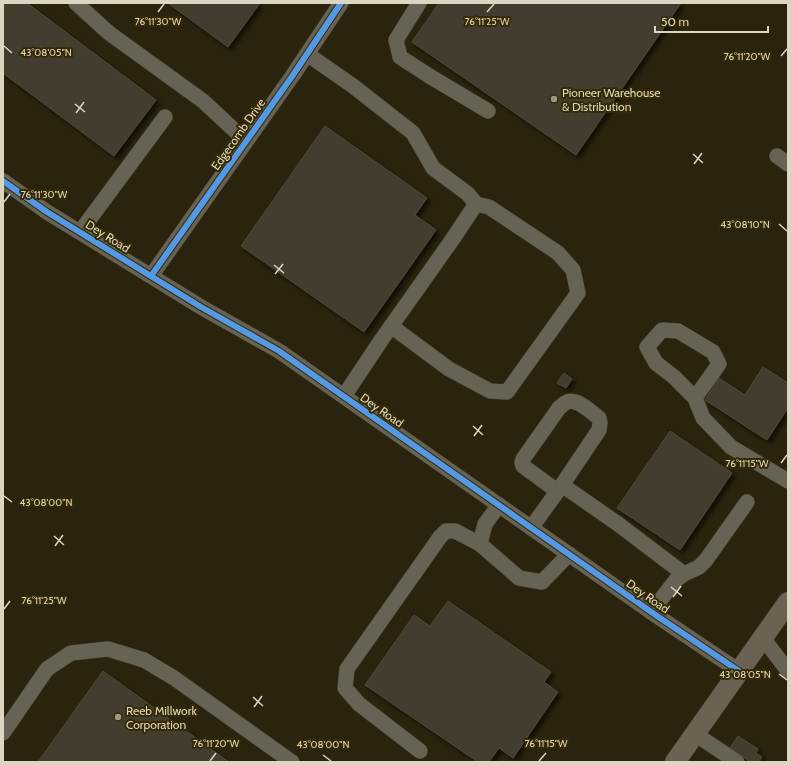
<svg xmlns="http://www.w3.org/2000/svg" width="791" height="765" viewBox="0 0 791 765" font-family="Cabin,sans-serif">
	<defs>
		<filter id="shadow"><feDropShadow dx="3.5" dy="3.5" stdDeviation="2" flood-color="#0009"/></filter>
	</defs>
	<rect width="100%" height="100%" fill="#2a240e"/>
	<g fill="#433c2d" stroke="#504939" filter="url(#shadow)">
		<polygon points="3,3 27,3 156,100 114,156 3,73"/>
		<polygon points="168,3 260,3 228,47"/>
		<polygon points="439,3 681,3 576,155 412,42"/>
		<polygon points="325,126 427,198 415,215 436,230 364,332 241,246"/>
		<polygon points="763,367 788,383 788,408 767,440 705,400 719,378 745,395"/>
		<polygon points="564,373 572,379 566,388 557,383"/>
		<polygon points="670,431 732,473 680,550 617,508"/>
		<polygon points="448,601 551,672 544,682 558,692 513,758 499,748 489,762 478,762 365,685 414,615 430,626"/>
		<polygon points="103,671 229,762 38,762"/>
		<polygon points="738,736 758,749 756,753 762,757 759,762 754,761 753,762 746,762 748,760 730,748"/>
	</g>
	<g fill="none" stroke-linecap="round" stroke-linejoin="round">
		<defs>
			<g id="minor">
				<polyline points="76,3 109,33 203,101 246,141"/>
				<polyline points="419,3 396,40 400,57 431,77 488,111"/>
				<polyline points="307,54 353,86 413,133 433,168 468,194 476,204 452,240 382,339 344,396"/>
				<polyline points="777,156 788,164"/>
				<polyline points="3,181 47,212 201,307 279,351 657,616 739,671"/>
				<polyline points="80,232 165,117"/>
				<polyline points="151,276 293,75 341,3"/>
				<polyline points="391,326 449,369 490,391 507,392 578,293 573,270 558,253 489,207 476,204"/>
				<polyline points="695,398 719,364 713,352 678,331 662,330 647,347 656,363 674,377 695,398 703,418 731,447 788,481"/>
				<polyline points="562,485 618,524 684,574"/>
				<polyline points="499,505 485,524 480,544 519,578 542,582 569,554"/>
				<path d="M531,528L562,485L599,430L600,423L599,418C591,412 577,398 567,402C564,403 562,406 559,408L523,459L522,463L523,466L557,491"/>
				<polyline points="651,612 676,580 684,574 699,567 706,560 747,502"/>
				<polyline points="763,638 788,671"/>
				<polyline points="3,733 47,669 71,653 108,649 144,660 174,678 292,762"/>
				<polyline points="695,734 737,762"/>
				<polyline points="420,751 359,704 345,688 347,669 440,537 446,531 455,531 480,544"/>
			</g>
			<polyline id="major" points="675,762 788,602"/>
		</defs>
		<use href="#minor" stroke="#433e2f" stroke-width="16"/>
		<use href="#major" stroke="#433e2f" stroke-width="21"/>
		<use href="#minor" stroke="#676354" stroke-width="15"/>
		<use href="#major" stroke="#6b6254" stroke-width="20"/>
		<defs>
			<g id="cycleway">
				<polyline points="3,181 47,212 201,307 279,351 657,616 739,671"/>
				<polyline points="151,276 293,75 341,3"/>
			</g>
		</defs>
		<use href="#cycleway" stroke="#352a03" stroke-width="8"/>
		<use href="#cycleway" stroke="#5399e6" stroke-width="6"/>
	</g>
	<path fill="none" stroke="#dcd5c1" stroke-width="1.5" d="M158,12L164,4M487,12L494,4M4,46L12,53M781,56L787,49M75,104L85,112M76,113L84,102M693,154L703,163M694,164L702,153M4,202L10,194M779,224L787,231M274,265L284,273M275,274L283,264M473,426L483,435M474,436L482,425M781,463L787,455M4,496L12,502M54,536L64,545M55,546L63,535M671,587L682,596M673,597L681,586M4,609L10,601M779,674L787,680M253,697L263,706M254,707L262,696M323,755L331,761M210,761L216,753M539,761L546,753"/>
	<g fill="#9e9782" stroke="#352a03" stroke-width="1.5">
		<circle cx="554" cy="99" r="4"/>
		<circle cx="118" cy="717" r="4"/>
	</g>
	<g text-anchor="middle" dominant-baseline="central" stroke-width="4" stroke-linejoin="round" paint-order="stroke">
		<g font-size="12" fill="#dcd5c1" stroke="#352a03" text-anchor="start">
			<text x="562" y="92">Pioneer Warehouse<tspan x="562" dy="14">&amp; Distribution</tspan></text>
			<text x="126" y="710">Reeb Millwork<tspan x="126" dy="14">Corporation</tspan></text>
		</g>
		<g font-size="12" fill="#dcd5c1" stroke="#352a03">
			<text transform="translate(238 134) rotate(-55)">Edgecomb Drive</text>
			<text transform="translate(108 236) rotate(32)">Dey Road</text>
			<text transform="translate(382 410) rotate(35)">Dey Road</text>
			<text transform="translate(648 596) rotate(35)">Dey Road</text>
		</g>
	</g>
	<g font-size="10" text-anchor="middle" fill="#dcd5c1" stroke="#352a03" stroke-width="4" stroke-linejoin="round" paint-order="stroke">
		<text x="158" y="25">76°11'30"W</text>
		<text x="487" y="25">76°11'25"W</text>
		<text x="46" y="56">43°08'05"N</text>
		<text x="747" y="60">76°11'20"W</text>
		<text x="44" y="198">76°11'30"W</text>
		<text x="745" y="228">43°08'10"N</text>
		<text x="747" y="467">76°11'15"W</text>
		<text x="46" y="506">43°08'00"N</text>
		<text x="44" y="604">76°11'25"W</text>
		<text x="745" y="678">43°08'05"N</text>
		<text x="216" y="747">76°11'20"W</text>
		<text x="546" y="747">76°11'15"W</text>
		<text x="323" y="748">43°08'00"N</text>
	</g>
	<rect width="791" height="765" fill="none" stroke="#dcd5c1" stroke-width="8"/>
	<path d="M655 26v6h113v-6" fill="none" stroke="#dcd5c1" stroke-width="2"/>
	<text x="661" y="26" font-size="12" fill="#dcd5c1" stroke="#352a03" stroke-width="3" paint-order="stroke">50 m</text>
</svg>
